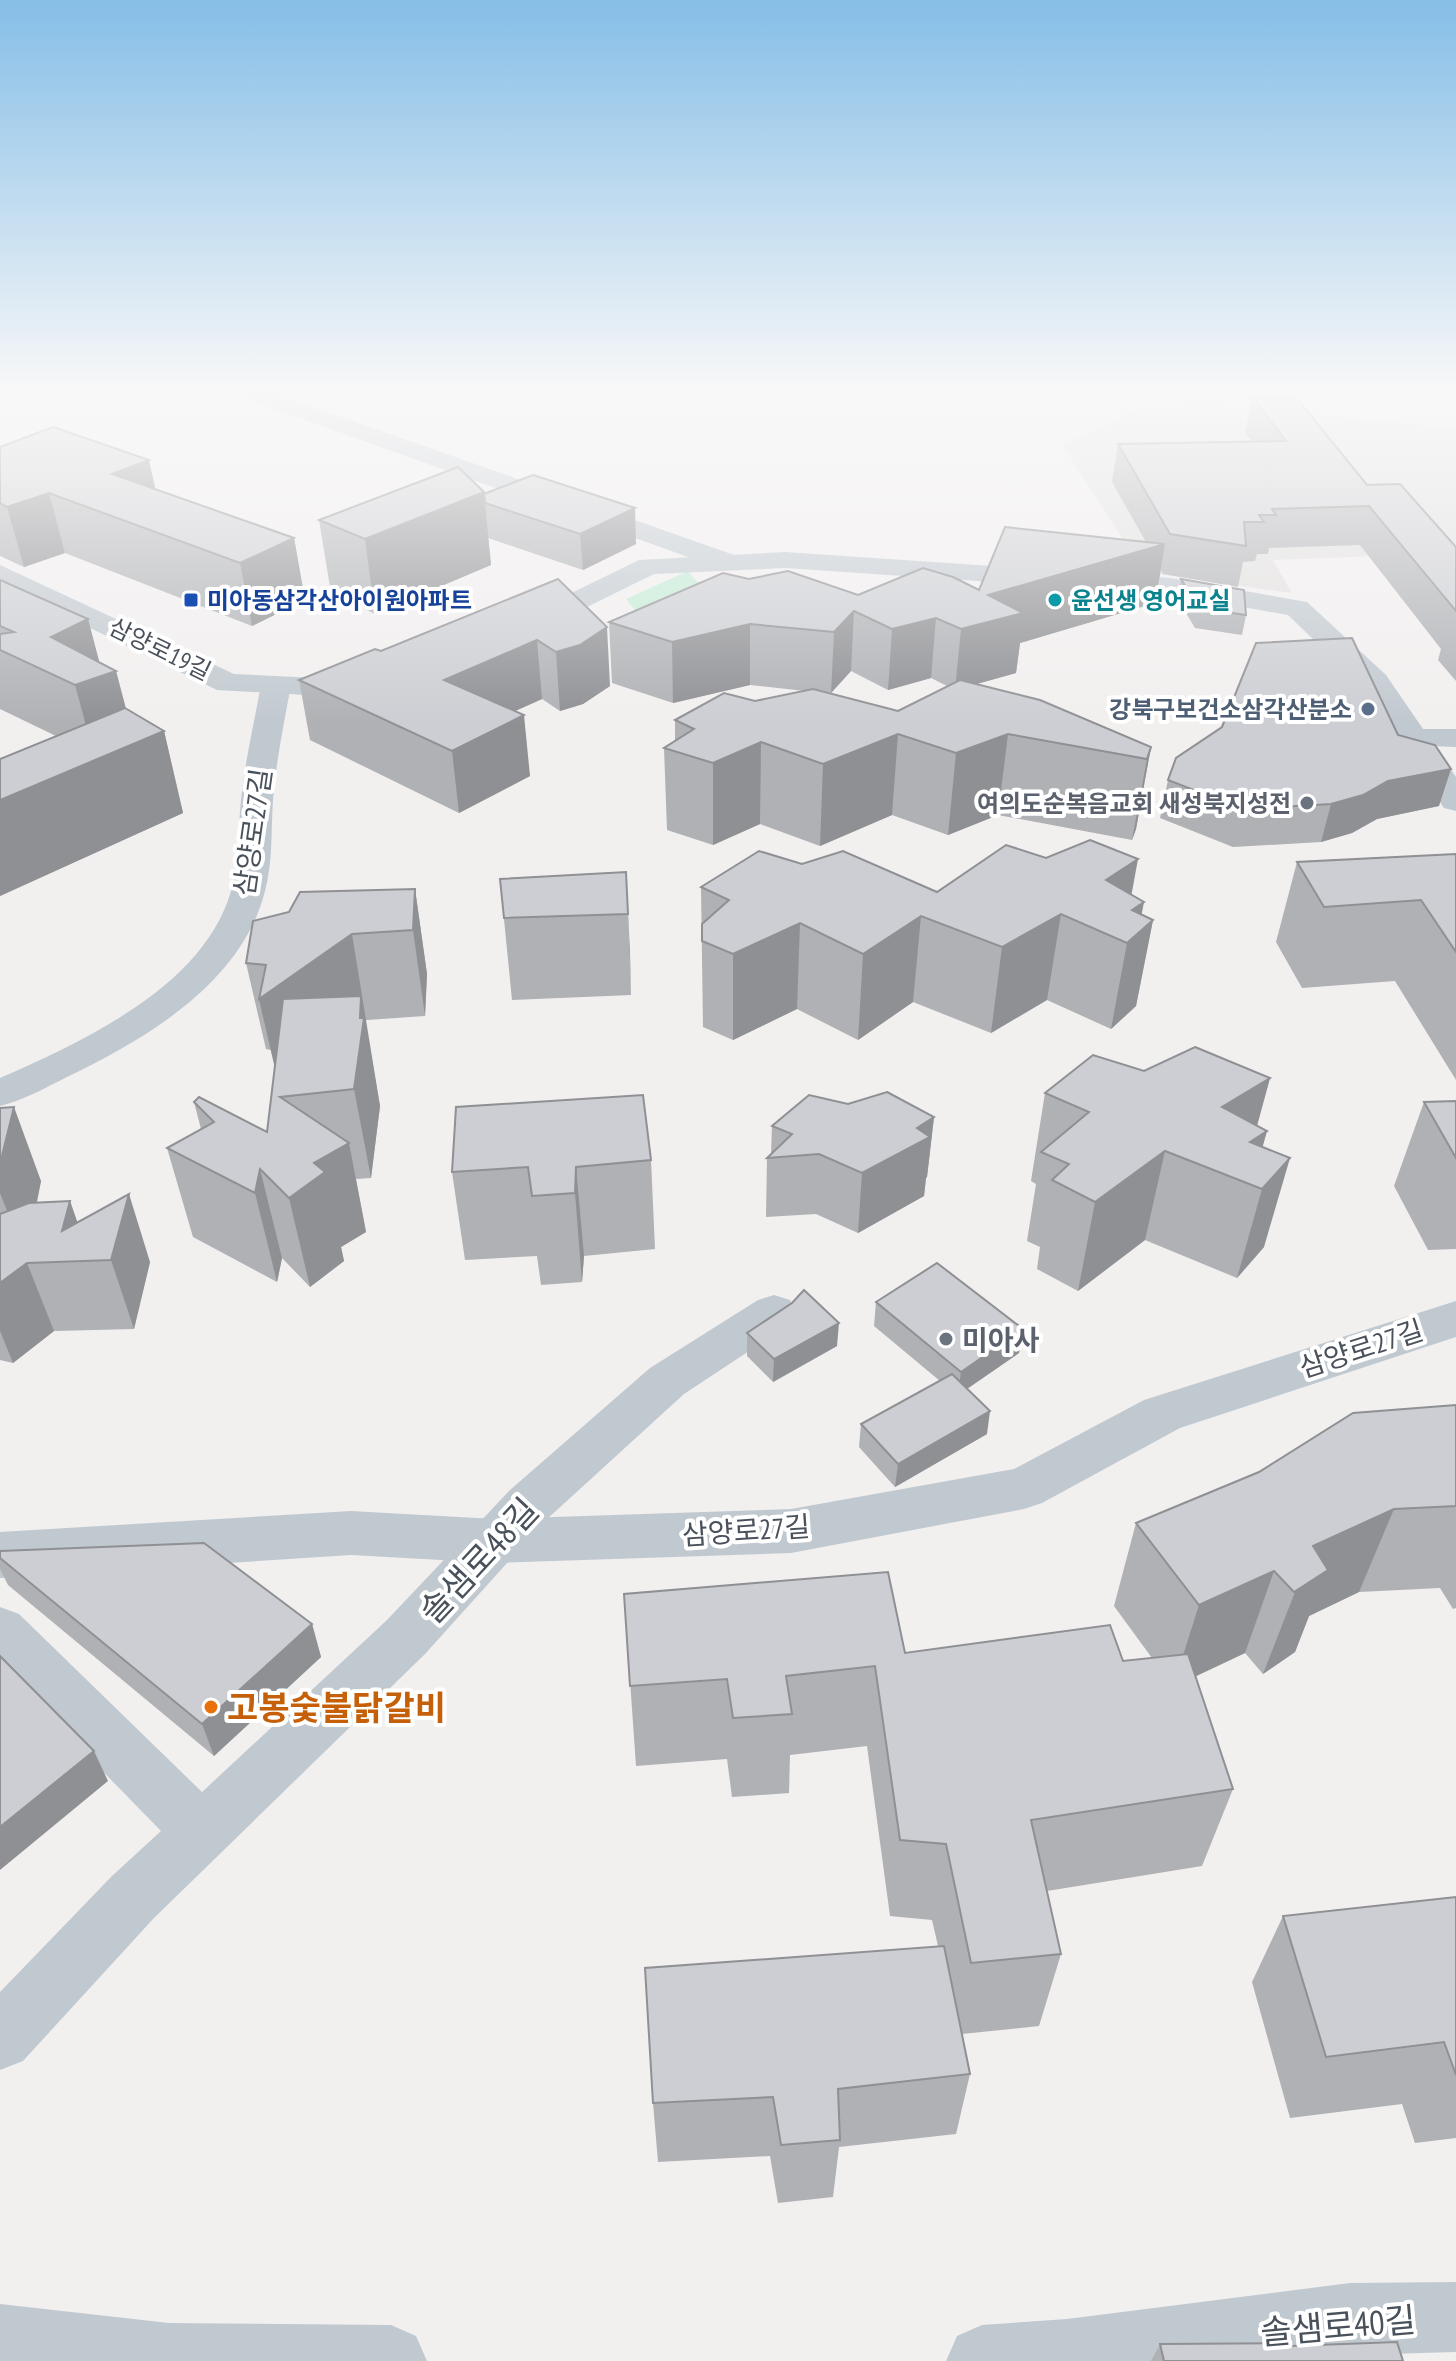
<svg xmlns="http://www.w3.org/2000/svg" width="1456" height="2361" viewBox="0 0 1456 2361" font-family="'PT Sans Narrow','Noto Sans KR',sans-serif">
	<rect width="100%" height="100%" fill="#f2efef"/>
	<polygon fill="#e2e1e0" points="1215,405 1456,428 1456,553 1273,560 1292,593 1144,572 1063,446 1142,407"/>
	<polygon fill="#c1ecd5" points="688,571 724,613 657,637 626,599"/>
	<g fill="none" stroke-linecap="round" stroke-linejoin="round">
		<g fill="#c1c9d0" fill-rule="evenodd">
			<polygon points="243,394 276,394 737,556 741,562 737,568 719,568 246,399"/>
			<path d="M276,676L286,679L291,685C284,723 276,761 273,800C271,829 273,862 265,891C242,983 146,1039 67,1077C45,1088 24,1100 0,1106V1078C84,1041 204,986 231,891C239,862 238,829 241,800C245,761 254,723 261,685L266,679Z"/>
			<polygon points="1412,729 1456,729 1456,747 1401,745 1397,738 1401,731"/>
			<polygon points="774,1295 790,1300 797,1312 790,1324 684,1394 546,1520 425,1654 154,1918 23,2061 0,2070 0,1992 112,1876 161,1831 0,1666 0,1607 19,1614 202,1792 387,1620 510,1490 650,1368 758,1300"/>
			<polygon points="1456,2282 1456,2352 1350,2355 1300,2361 946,2361 957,2336 982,2325 1067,2319 1350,2283"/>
			<polygon points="0,2304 169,2323 391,2325 416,2336 427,2361 0,2361"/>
		</g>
		<g fill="#c1c9d0" fill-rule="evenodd">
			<polygon points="785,552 1171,578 1307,602 1386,675 1456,777 1456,811 1444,808 1364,688 1288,615 1171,594 785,568 654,574 534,633 524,636 514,633 509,627 514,621 639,560"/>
			<polygon points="0,565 234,674 359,680 370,682 374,689 370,696 359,698 217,690 0,584"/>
			<polygon points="1456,1301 1456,1337 1180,1428 1042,1503 1024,1509 791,1553 495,1563 351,1555 0,1578 0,1532 351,1511 495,1519 791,1509 1014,1469 1144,1400"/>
		</g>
	</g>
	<g fill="#afb1b5" fill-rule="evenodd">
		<path d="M1252,396L1367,485L1456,547V681L1438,660L1441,649L1360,545L1269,548L1268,554H1257L1255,561L1243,562L1238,587L1163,574L1161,570L1155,603L1020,643L1016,673L977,684L1151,747L1136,829L1132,840L998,815L948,835L892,815L820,846L760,824L713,845L667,830L664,748L675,741V720L755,701L805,691L750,685L673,703L612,683L609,622L749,579L858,595L979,590L1146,542L1112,482L1118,444L1252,441L1245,433ZM851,671L888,690L931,678L947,686L898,711L831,693Z"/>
		<polygon points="0,447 156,490 294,538 305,600 252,626 65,553 24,567 0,556"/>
		<polygon points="484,492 484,494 636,544 583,570 488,538 491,565 375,614 331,593 319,520"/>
		<polygon points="558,579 610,686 583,704 560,711 542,699 515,711 530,776 459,813 310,740 299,680 381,651"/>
		<polygon points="1181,579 1246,615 1242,635 1195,628 1177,598"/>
		<polygon points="0,580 88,619 99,662 116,671 126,709 164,731 183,813 0,896 0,759 56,736 0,709"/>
		<polygon points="1398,735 1439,806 1377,819 1352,833 1321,842 1233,847 1160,818 1168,780"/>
		<polygon points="1456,854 1456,1080 1395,981 1302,988 1276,942 1297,862"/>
		<polygon points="802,864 937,892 1132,895 1142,915 1153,920 1136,1006 1111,1029 1047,1000 991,1033 913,1002 858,1040 797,1009 733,1040 703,1027 701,887"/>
		<polygon points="626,872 631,995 512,1000 500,879"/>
		<polygon points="415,889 427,974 425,1016 367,1020 365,1021 380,1106 371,1178 356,1179 366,1232 341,1247 344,1261 310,1287 282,1258 277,1282 193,1237 167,1148 201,1129 194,1102 267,1132 275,1067 271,1050 266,1049 246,963"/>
		<polygon points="1144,1071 1270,1078 1257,1126 1267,1131 1262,1147 1264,1247 1237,1278 1145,1240 1078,1291 1037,1269 1040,1247 1027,1241 1036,1184 1031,1181 1045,1093"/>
		<polygon points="1456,1101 1456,1249 1428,1250 1394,1186 1424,1102"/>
		<polygon points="848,1104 934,1117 927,1177 926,1178 924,1196 858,1233 816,1214 766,1217 767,1158 771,1154 772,1126"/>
		<polygon points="0,1108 41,1181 37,1203 70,1201 77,1222 150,1262 134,1329 54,1331 13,1363 0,1360"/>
		<polygon points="651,1160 655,1249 584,1256 582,1282 541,1285 537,1256 465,1260 452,1172"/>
		<polygon points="876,1302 1023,1329 1019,1353 967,1389 987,1434 895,1487 859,1447 861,1424 940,1381 874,1326"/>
		<polygon points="747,1333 837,1346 773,1382 747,1356"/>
		<polygon points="1456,1405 1456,1608 1453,1609 1440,1588 1359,1592 1309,1616 1295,1652 1263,1674 1245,1653 1196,1676 1233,1789 1202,1866 1047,1891 1061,1954 1039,2026 962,2034 970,2074 956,2134 839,2147 833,2197 778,2203 770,2156 658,2162 653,2103 938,1946 932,1920 890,1916 867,1746 790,1755 789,1793 732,1797 727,1759 636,1766 624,1594 905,1653 1123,1661 1152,1658 1114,1606 1136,1523"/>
		<polygon points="0,1551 312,1624 321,1657 214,1756 8,1585 0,1569"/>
		<polygon points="1456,1897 1456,2138 1415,2143 1402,2104 1290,2118 1252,1982 1283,1916"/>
		<polygon points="1160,2344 1290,2346 1403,2361 1151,2361"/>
	</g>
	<g fill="#8f9094">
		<polygon points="149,460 162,519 112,474"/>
		<polygon points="484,492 491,565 375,614 365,539"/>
		<polygon points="49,493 65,553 24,567 7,507"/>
		<polygon points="635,508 636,544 583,570 580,534"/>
		<polygon points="294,538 305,600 252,626 240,563"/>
		<polygon points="1165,544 1155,603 1020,643 1016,673 955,690 961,629 988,595"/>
		<polygon points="854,611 851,671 831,693 834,632"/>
		<polygon points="936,618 931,678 888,690 892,629"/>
		<polygon points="88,619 103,676 116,671 134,740 94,755 75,685 51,637"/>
		<polygon points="750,624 750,685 673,703 672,642"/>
		<polygon points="607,627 610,686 583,704 560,711 556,652"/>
		<polygon points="537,640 542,699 451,740 444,680"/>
		<polygon points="524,715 530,776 459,813 452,751"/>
		<polygon points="164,731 183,813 0,896 0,800"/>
		<polygon points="898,734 892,815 820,846 823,764"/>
		<polygon points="1008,734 998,815 948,835 956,753"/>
		<polygon points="761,742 760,824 713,845 713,763"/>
		<polygon points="1151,747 1136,829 1132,840 1147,759"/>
		<polygon points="1451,769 1439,806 1377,819 1352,833 1321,842 1331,804 1388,781"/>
		<polygon points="1138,859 1123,941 1106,880"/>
		<polygon points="626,872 630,953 631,995"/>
		<polygon points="415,889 427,974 425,1016 413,930"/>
		<polygon points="1144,902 1138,933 1153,920 1136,1006 1111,1029 1127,943 1132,910"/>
		<polygon points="1061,914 1047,1000 991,1033 1002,947"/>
		<polygon points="921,916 913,1002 858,1040 863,954"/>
		<polygon points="800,923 797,1009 733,1040 733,954"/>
		<polygon points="352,934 380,1106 371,1178 354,1089 279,1086 259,999"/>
		<polygon points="1270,1078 1253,1140 1267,1131 1252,1185 1222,1107"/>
		<polygon points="14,1107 41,1181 25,1257 0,1193 0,1164"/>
		<polygon points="934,1117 927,1177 926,1178 924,1196 858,1233 862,1173 917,1128"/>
		<polygon points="349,1143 366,1232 341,1247 344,1261 310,1287 289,1198 314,1163"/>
		<polygon points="1165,1151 1145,1240 1078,1291 1095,1202"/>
		<polygon points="1290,1158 1264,1247 1237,1278 1262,1189"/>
		<polygon points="576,1167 584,1256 582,1282 575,1193"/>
		<polygon points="260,1169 282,1258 277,1282 255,1193"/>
		<polygon points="129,1194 150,1262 134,1329 111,1260"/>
		<polygon points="70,1201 91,1261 62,1231"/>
		<polygon points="27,1263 54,1331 13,1363 0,1331 0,1283"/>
		<polygon points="839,1323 837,1346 773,1382 774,1359"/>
		<polygon points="1023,1329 1019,1353 958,1395 961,1372"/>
		<polygon points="990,1411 987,1434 895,1487 898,1464"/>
		<polygon points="1394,1509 1359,1592 1309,1616 1295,1652 1263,1674 1313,1546"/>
		<polygon points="1274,1571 1245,1653 1173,1687 1199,1605"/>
		<polygon points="312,1624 321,1657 214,1756 202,1724"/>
		<polygon points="94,1751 108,1781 0,1870 0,1827"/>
	</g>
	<g fill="#ccced3" stroke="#8f9094" stroke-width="2">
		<polygon points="1252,396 1295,396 1367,485 1400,484 1456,547 1456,611 1369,506 1272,509 1276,515 1259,515 1264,522 1244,522 1246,546 1170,534 1118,444 1286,441"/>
		<polygon points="53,427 149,460 112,474 294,538 240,563 49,493 7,507 0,503 0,447"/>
		<polygon points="458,467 484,492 365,539 319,520"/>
		<polygon points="533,475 635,508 580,534 485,503 484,494"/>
		<polygon points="1005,527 1165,544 988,595 1023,613 961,629 936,618 892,629 854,611 834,632 750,624 672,642 609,622 723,573 749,579 788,571 858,595 923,568 953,577 979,590"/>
		<polygon points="558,579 607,627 580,645 556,652 537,640 444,680 524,715 452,751 299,680 375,649 381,651"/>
		<polygon points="1181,579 1244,590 1246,615 1199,608"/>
		<polygon points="0,580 88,619 51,637 116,671 75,685 0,650 0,634 14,632 0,626"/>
		<polygon points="1352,638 1398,735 1435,745 1451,769 1388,781 1363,795 1331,804 1242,809 1168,780 1176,758 1222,727 1256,643"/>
		<polygon points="960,680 1040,700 1151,747 1147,759 1008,734 956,753 898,734 823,764 761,742 713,763 664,748 694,729 675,720 724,693 755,701 813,689 898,711"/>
		<polygon points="125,708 164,731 0,800 0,759"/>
		<polygon points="1090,840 1138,859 1106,880 1144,902 1132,910 1153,920 1127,943 1061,914 1002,947 921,916 863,954 800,923 733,954 702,941 702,924 729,900 701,887 759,851 802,864 843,851 937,892 1006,845 1046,858"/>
		<polygon points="1456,854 1456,952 1421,900 1324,907 1297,862"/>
		<polygon points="626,872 628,914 504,918 500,879"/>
		<polygon points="415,889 413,930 352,934 259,999 266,965 246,963 253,921 289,912 300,892"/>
		<polygon points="361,996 360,1018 364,1018 354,1089 280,1097 349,1143 314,1163 325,1172 289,1198 260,1169 255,1193 167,1148 214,1122 194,1102 199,1097 267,1132 283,999"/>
		<polygon points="1195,1047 1270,1078 1222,1107 1267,1131 1250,1142 1290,1158 1262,1189 1165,1151 1095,1202 1052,1180 1069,1164 1041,1152 1089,1112 1045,1093 1093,1055 1144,1071"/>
		<polygon points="887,1092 934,1117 917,1128 930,1137 862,1173 819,1154 767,1158 792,1134 772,1126 809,1095 848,1104"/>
		<polygon points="643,1095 651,1160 576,1167 575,1193 532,1196 528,1167 452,1172 456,1107"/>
		<polygon points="1456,1101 1456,1158 1424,1102"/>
		<polygon points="14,1107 0,1164 0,1108"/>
		<polygon points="129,1194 111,1260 27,1263 0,1283 0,1214 29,1203 70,1201 62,1231"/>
		<polygon points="937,1263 1023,1329 961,1372 876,1302"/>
		<polygon points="804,1290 839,1323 774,1359 747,1333 792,1303"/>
		<polygon points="952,1374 990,1411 898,1464 861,1424"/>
		<polygon points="1456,1405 1456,1506 1394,1509 1313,1546 1328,1570 1294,1592 1274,1571 1199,1605 1136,1523 1259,1472 1353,1413"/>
		<polygon points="204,1543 312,1624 202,1724 0,1558 0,1551"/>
		<polygon points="888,1572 905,1653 1110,1625 1123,1661 1188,1654 1233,1789 1031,1820 1061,1954 971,1963 946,1844 900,1840 875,1666 786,1676 792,1714 733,1718 727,1679 630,1686 624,1594"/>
		<polygon points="0,1656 94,1751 0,1827"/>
		<polygon points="1456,1897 1456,2075 1444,2042 1326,2057 1283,1916"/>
		<polygon points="944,1946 970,2074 838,2089 840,2140 781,2145 773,2097 653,2103 645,1968"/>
		<polygon points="1397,2342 1403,2361 1164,2361 1160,2344 1290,2343 1290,2346"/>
	</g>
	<linearGradient id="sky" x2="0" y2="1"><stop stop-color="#85bee7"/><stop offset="0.54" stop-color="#f9f8f8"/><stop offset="1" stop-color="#f9f8f8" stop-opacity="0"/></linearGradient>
	<rect width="1456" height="725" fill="url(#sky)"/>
	<rect fill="#1a4fb4" stroke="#fff" stroke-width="3" x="183" y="592" width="16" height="16" rx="4"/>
	<circle fill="#0f9aa8" stroke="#fff" stroke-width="3" cx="1055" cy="600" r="8"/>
	<circle fill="#5c6f8a" stroke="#fff" stroke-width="3" cx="1368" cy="709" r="8"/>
	<g fill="#6b7280" stroke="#fff" stroke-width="3">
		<circle cx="1307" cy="803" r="8"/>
		<circle cx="946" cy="1339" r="8"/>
	</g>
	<circle fill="#e8710a" stroke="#fff" stroke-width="3" cx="211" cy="1707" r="8"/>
	<g text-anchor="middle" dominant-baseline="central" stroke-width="8" stroke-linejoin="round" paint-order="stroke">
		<g font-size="24" font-weight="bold" fill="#164399" stroke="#fff" text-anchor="start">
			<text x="207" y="600">미아동삼각산아이원아파트</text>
		</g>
		<g font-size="24" font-weight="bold" fill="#0d838f" stroke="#fff" text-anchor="start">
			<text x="1071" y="600">윤선생 영어교실</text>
		</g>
		<g font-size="24" fill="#49515b" stroke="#fff">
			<text transform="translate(160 649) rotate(26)">삼양로19길</text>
		</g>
		<g font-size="24" font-weight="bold" fill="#4e5e75" stroke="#fff" text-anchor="end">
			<text x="1352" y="709">강북구보건소삼각산분소</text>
		</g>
		<g font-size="24" font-weight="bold" fill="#5b616d" stroke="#fff" text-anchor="end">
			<text x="1291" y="803">여의도순복음교회 새성북지성전</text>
		</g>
		<g font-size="28" fill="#49515b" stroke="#fff">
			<text transform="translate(252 832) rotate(-82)">삼양로27길</text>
			<text transform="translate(1361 1348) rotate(-18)">삼양로27길</text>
			<text transform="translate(746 1530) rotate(-4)">삼양로27길</text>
		</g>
		<g font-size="28" font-weight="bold" fill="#5b616d" stroke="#fff" text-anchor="start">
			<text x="962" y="1339">미아사</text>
		</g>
		<g font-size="34" fill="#49515b" stroke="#fff">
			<text transform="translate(478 1560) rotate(-47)">솔샘로48길</text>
			<text transform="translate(1338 2325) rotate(-5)">솔샘로40길</text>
		</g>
		<g font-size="34" font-weight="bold" fill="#c56008" stroke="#fff" text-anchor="start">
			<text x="227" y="1707">고봉숯불닭갈비</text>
		</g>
	</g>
</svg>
